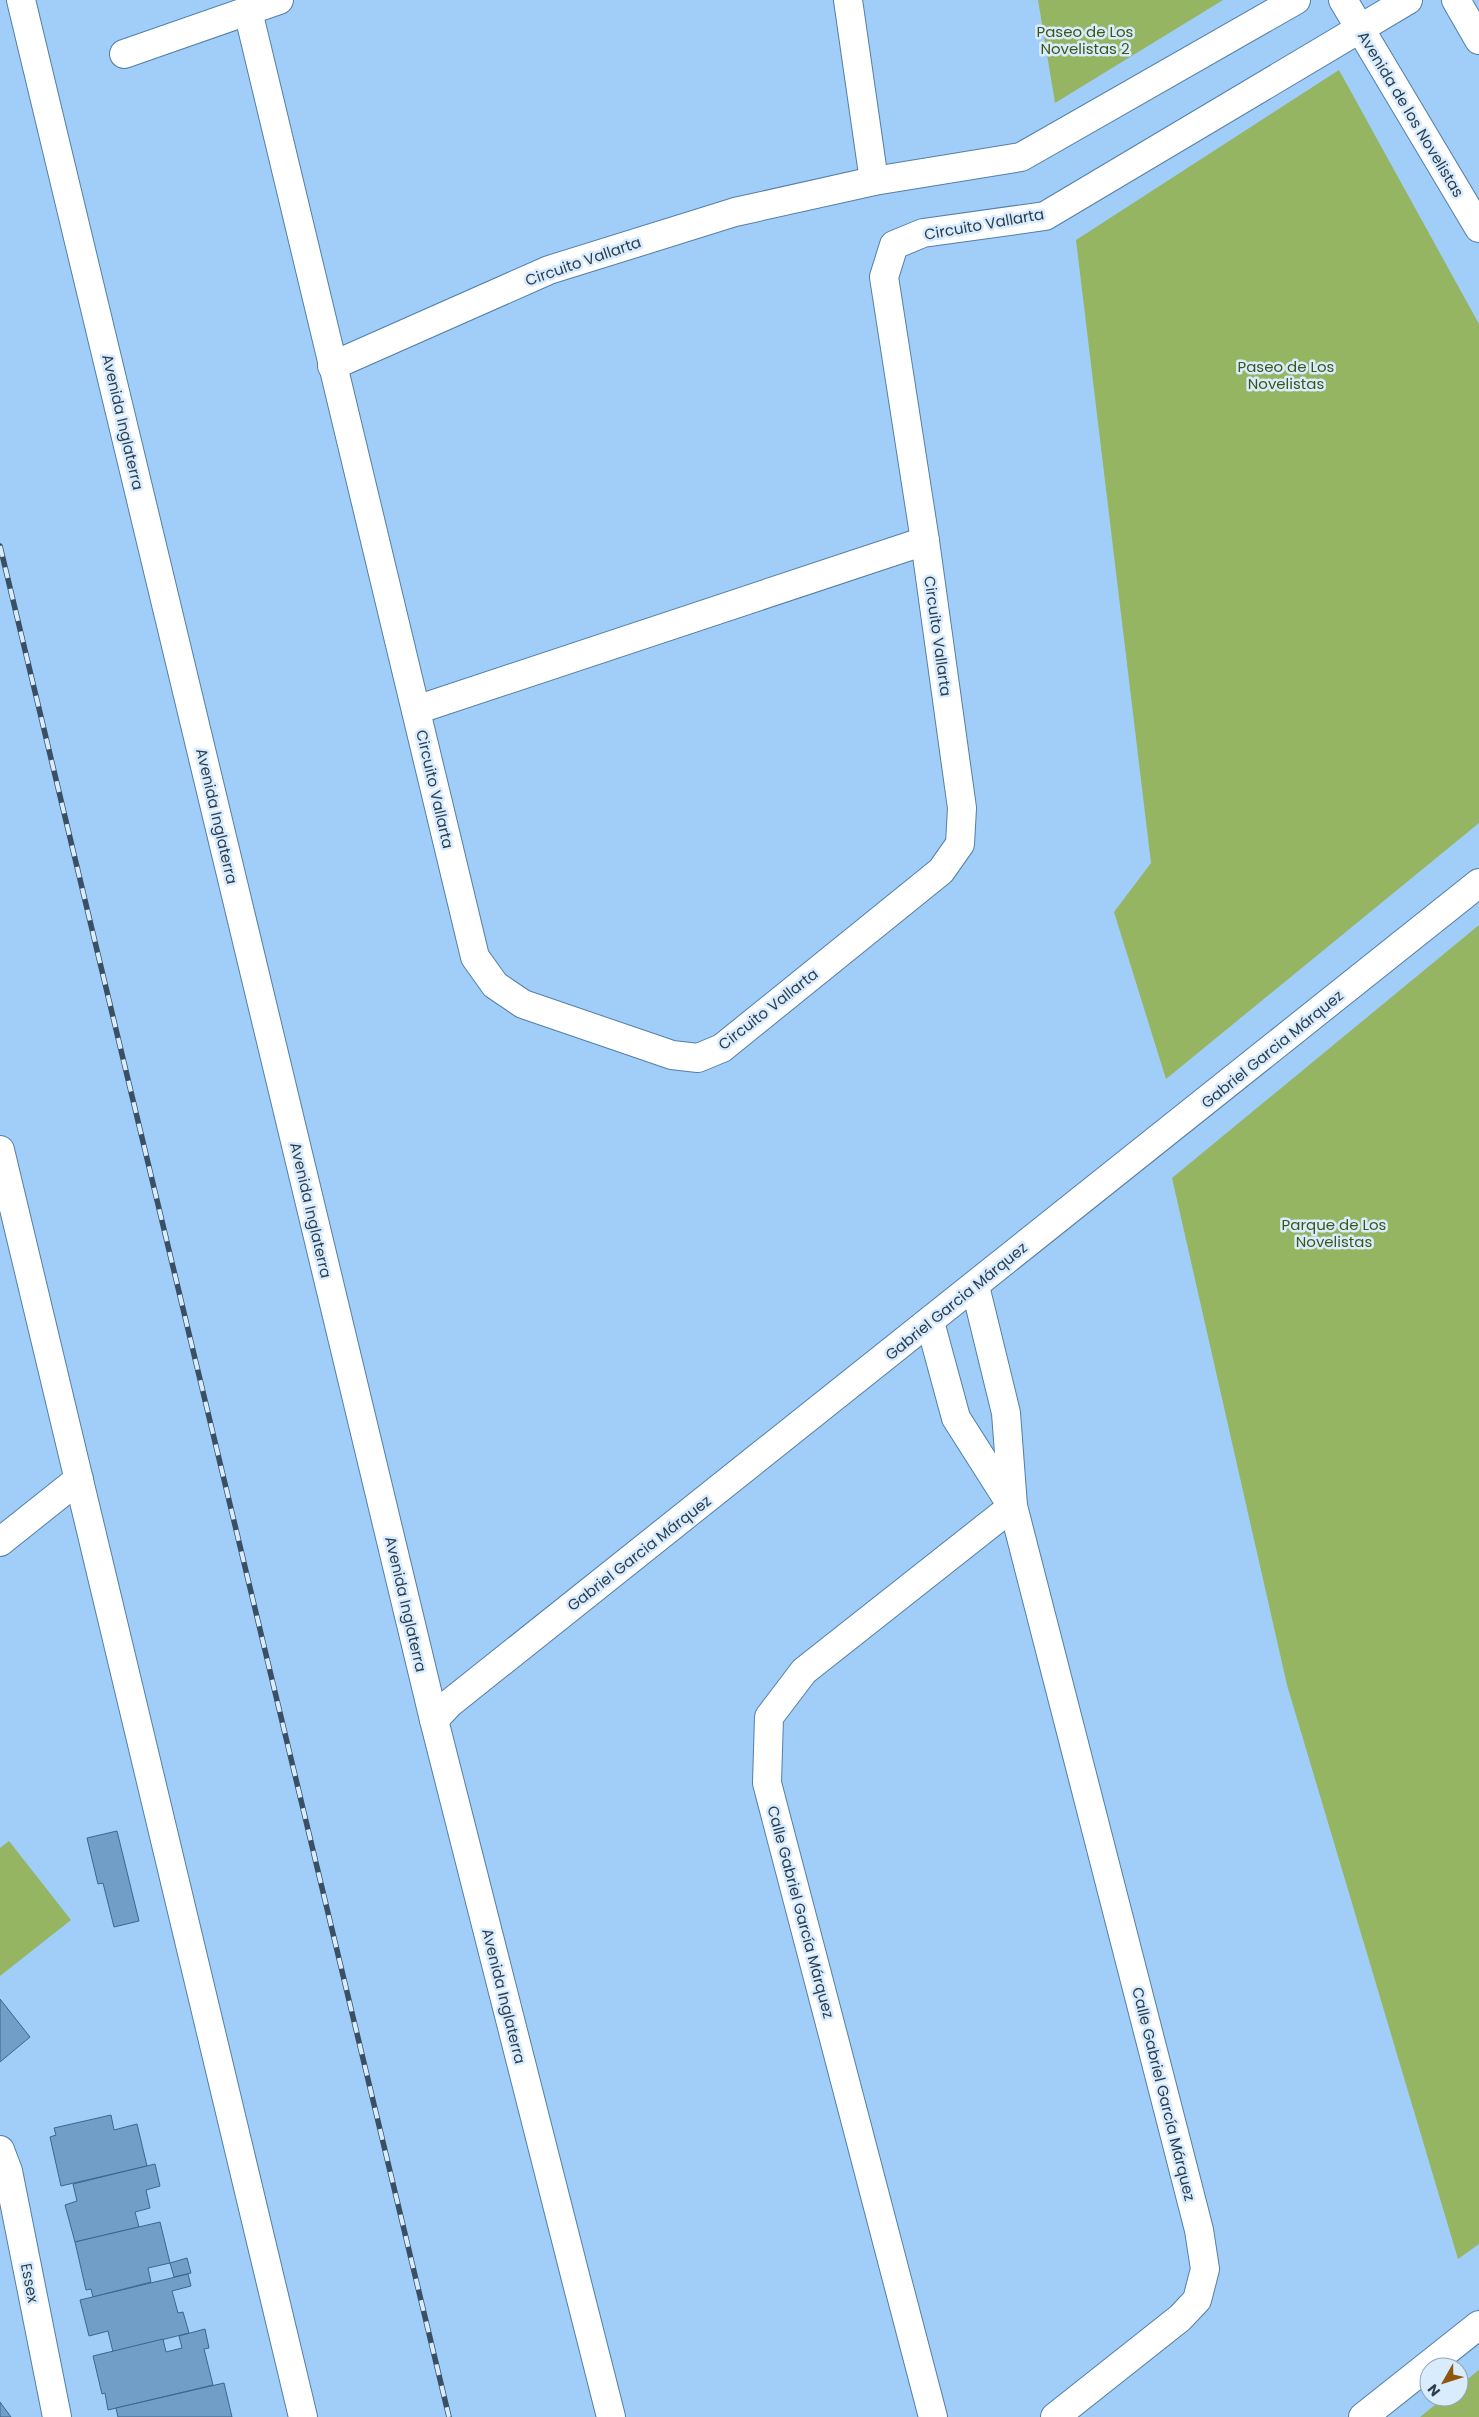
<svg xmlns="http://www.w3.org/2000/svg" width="1479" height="2417" viewBox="0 0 1479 2417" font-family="Poppins,sans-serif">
	<rect width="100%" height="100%" fill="#a0cef9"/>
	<g fill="#95b563">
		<polygon points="1038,0 1223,0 1055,103"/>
		<polygon points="1339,70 1479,324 1479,823 1166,1079 1114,912 1151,863 1076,240"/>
		<polygon points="1479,925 1479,2244 1458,2259 1287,1685 1172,1178"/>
		<polygon points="9,1841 71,1920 0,1976 0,1848"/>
		<polygon points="1479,2370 1479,2417 1420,2417 1445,2397 1459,2397 1459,2386"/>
	</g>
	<g fill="#719ec7" stroke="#3b668c">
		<polygon points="117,1831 139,1921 114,1927 103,1883 98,1884 87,1838"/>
		<polygon points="0,1999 30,2037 0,2062"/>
		<polygon points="111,2115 114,2130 137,2124 147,2166 61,2186 50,2137 56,2135 54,2128"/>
		<polygon points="155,2164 160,2186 146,2190 150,2208 135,2212 139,2227 75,2242 65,2205 77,2201 73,2184"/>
		<polygon points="160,2222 170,2263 148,2268 151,2282 93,2297 91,2289 86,2290 75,2242"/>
		<polygon points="187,2258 191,2273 174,2277 170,2263"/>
		<polygon points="188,2274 191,2286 172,2291 178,2313 183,2312 189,2333 113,2352 108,2331 89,2336 80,2300"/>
		<polygon points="205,2329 209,2348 204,2349 213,2385 108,2410 105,2393 102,2394 93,2356 163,2339 166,2352 182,2348 179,2336"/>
		<polygon points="224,2383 232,2417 118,2417 116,2408"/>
		<polygon points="0,2402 11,2417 0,2417"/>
	</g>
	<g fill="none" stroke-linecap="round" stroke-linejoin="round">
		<defs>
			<g id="street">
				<polyline points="848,0 874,181"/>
				<polyline points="1343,0 1479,228"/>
				<polyline points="1456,0 1479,40"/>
				<polyline points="248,11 475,957 495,985 523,1004 672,1055 698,1058 722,1048 941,871 960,844 962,808 925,541 884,277 894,245 923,233 1045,216 1408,0"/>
				<polyline points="124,54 279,0"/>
				<polyline points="332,366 549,270 735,212 874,181 1021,157 1296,0"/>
				<polyline points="416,710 925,541"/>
				<polyline points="0,1150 303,2417"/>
				<polyline points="975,1286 1006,1413 1013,1506 1199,2230 1205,2269 1197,2300 1180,2318 1055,2417"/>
				<polyline points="930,1322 956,1418 1010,1503"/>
				<polyline points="0,1542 79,1479"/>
				<polyline points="434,1720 450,1703 1479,883"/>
				<polyline points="0,2150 8,2171 57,2417"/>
				<polyline points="933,2417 767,1783 769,1717 804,1671 1013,1506"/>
				<polyline points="1363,2417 1479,2325"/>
			</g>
			<polyline id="secondary" points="21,0 434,1720 611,2417"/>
		</defs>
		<use href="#street" stroke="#537fa6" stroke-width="30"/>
		<use href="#secondary" stroke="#537fa6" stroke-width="30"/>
		<use href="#street" stroke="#fff" stroke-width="28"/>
		<use href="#secondary" stroke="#fff" stroke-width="28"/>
		<defs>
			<polyline id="rail" points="0,546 449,2417"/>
		</defs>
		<use href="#rail" stroke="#395064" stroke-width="5.5"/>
		<use href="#rail" stroke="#d9ecfd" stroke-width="4" stroke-dasharray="11" stroke-linecap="butt"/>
	</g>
	<g text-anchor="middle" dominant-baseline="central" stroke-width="5" stroke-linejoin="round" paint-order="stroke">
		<g font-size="15" fill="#3f5513" stroke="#d9ecfd">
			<text x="1085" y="31">Paseo de Los<tspan x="1085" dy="17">Novelistas 2</tspan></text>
			<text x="1286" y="366">Paseo de Los<tspan x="1286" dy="17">Novelistas</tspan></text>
			<text x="1334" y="1224">Parque de Los<tspan x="1334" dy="17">Novelistas</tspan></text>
		</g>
		<g font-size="15" fill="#2b3e4f" stroke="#d9ecfd">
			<text transform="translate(1411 114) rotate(59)">Avenida de los Novelistas</text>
			<text transform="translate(984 224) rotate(-10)">Circuito Vallarta</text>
			<text transform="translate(583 261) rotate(-19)">Circuito Vallarta</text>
			<text transform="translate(123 422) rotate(77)">Avenida Inglaterra</text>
			<text transform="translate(938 636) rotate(82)">Circuito Vallarta</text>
			<text transform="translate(435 789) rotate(77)">Circuito Vallarta</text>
			<text transform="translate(217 816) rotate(77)">Avenida Inglaterra</text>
			<text transform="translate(768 1009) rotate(-38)">Circuito Vallarta</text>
			<text transform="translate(1272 1049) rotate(-39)">Gabriel Garcia Márquez</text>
			<text transform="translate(311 1210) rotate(77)">Avenida Inglaterra</text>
			<text transform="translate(956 1301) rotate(-39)">Gabriel Garcia Márquez</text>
			<text transform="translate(639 1553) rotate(-38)">Gabriel Garcia Márquez</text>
			<text transform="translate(406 1604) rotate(77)">Avenida Inglaterra</text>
			<text transform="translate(801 1912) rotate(75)">Calle Gabriel García Márquez</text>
			<text transform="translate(504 1996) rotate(76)">Avenida Inglaterra</text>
			<text transform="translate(1164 2094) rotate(76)">Calle Gabriel García Márquez</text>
			<text transform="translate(30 2283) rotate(79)">Essex</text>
		</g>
	</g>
	<g transform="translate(1444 2382) rotate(231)"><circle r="24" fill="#d9ecfd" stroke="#93a6b7"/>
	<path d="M0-4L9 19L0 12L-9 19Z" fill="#8e570c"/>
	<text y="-8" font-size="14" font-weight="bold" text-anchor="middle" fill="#2b3e4f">N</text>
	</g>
</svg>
